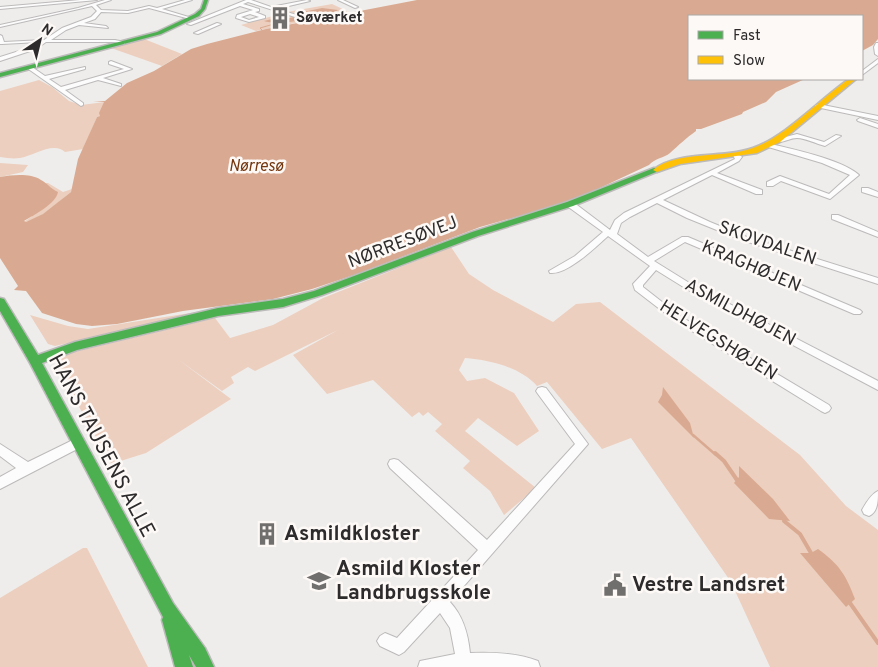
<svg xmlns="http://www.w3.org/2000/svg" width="878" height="667" viewBox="0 0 878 667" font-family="Overpass,sans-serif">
	<rect width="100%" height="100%" fill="#efedeb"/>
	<g fill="#eccfbf">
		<polygon points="332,4 349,12 256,31 241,25 287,12"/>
		<polygon points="144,39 182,54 162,66 111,48"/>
		<path d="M39,80L52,87L69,101L81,105L105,102L100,112V116L97,117L83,149L65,152C54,141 33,156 20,158C13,159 7,158 0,157V91Z"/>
		<polygon points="0,163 28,165 23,172 0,177"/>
		<path d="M45,183H48L63,192L72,189L71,192C60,200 38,223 24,222L42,209L53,190Z"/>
		<path d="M451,247L469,274L493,290L553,322L576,304L600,302L800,455L846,506L878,530V667H770L731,582L631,438L602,449L547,382L537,386C520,367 490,360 465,358L459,370L467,381L485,378L514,393L539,431L517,446L478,418L465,431L536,488L504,515L490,491L463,468L470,461L435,431L442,424L428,412L423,416L419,412L412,417L373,380L327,394L293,355L338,330L255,371L248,367L231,377L234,383L222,391L179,360L231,399L146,453L111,464L59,371L62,355L215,318L230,338L273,325L323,298Z"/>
		<polygon points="203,311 211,311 55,346 48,344 30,315 68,326 88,329"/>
		<polygon points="83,548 87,548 148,667 0,667 0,598"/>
	</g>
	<g fill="#d9aa91">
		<path d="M417,0H878V39L873,45L862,51V16H689V79H805L776,92L766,102L743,112L742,114L701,129H696V131C686,138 679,145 670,153C664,158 655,158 649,165L587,194L544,209L480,227L357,274L312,289L273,299L183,311L117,324L92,326L76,324L42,313L26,291L14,290L18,286L0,258V177C13,175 30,173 41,180C47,183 51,189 58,192C56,204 34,215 24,221L26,222L43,214L71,192L78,159L97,117L100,116L99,113L104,102H93L105,101L127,83L154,71L191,49L207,44L266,29Z"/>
		<path d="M322,8L338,10C325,18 278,26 264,21L272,19L279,21L297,16L294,14Z"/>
		<polygon points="663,387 690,423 694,438 658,402 662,395"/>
		<polygon points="739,466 773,499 790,521 769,519 734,483 739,477"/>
		<path d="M818,549C839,564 846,575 855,599L846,607L800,553H811Z"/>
	</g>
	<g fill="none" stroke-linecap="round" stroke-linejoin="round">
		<polyline stroke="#d9aa91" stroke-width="1" points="262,30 260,28 274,24"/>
		<polyline stroke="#d9aa91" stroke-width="2.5" points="693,435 716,455"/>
		<g stroke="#d9aa91" stroke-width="4">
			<polyline points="715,453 724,461 737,480"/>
			<polyline points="784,521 800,534 811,553"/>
			<polyline points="850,603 878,643"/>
		</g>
		<defs>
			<g id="street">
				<polygon points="80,0 97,0 0,9 0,7"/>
				<polygon points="105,0 111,0 96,5 101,10 128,11 149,6 157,8 185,0 192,0 162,9 192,18 190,19 149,8 128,13 101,12 95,19 84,23 106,26 108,28 79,25 66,30 51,40 115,40 125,42 125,44 115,42 46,42 36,49 0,61 0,57 32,47 39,42 2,44 0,44 0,35 2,36 4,42 44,40 62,28 91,17 97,11 92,6 0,27 0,25 78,8"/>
				<path d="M246,0H251L271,7L307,0L310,1L276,9L297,15L295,17L248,2L243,4L259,9V11L255,12L265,16V18L249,22L236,18L237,15L253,10L240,6L191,25L187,24ZM250,14L259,17L249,20L241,17Z"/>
				<polygon points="338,0 343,0 358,7 355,8"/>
				<polygon points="217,23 221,24 198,34 194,33"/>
				<polygon points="876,43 878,43 878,56 875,54 874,47"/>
				<polygon points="878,59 878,63 862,75 862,71"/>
				<polygon points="111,61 132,69 103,78 121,84 121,86 98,80 65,90 83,103 83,105 81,106 27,68 32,67 45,76 85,67 85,69 49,79 61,87 124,69 109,64 109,62"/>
				<polygon points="818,104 878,116 878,120 816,107 815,106"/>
				<polygon points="860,118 878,124 878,128 858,121 857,120"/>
				<path d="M797,134L824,142L836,135L841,136L825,146C817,144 805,138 797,138C788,138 782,145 774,140Z"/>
				<path d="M767,143C791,149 841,159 859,175L830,199L781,181L773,186H767V182L780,176L829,194L850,175L822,163L765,146V144Z"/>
				<path d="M734,154L741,156L742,157L739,161L717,173L762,190V194H756L712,175L663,200L710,222L744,236L878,278V284L739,239L687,218L657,203L630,217L621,223L617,234L648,257L682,237H688L860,310L862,312L860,314H854L685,242L654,261L691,284L878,381V390L685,288L656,270L643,285V287L680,316L829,405L831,408L829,411L825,413L821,411L674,320L635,290L633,284L650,266L608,236C596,247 567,275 550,273L549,271L575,256L603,232L567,206V202H573L610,230L615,220L624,213L735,159L733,155Z"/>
				<polygon points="862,188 868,188 878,192 878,197 862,192"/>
				<polygon points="832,215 838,215 878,232 878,237 832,219"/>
				<path d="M542,387L546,388L588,444L450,602C463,616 468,633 470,653C492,652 517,653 538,661L540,667H418L420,661L455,654L450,628L440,613L404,652L399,655L380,646L377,641L380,636L385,633L397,638L478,550L390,468L388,464L390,460L394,459L398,460L487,540L575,444L538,394L536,391L538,388Z"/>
				<polygon points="77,438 81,439 83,443 81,447 0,489 0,477 16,468 0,456 0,444 28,462"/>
				<path d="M878,491C878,501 878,512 869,516L864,514L862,510C866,503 871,494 878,491Z"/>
			</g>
			<g id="fast">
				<polygon points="204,0 208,0 205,9 199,16 161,34 0,77 0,73 157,32 195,14 201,9"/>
				<polygon points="654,168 661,170 573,206 478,236 322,295 283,307 218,316 77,350 42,363 173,603 205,648 214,667 196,667 189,655 193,667 175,667 162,620 163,617 30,363 0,311 0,298 4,299 38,355 75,342 218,308 283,299 314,291 472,232 567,202"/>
			</g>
			<path id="slow" d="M849,79H856L780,142L757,153L680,164L657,172L653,170C677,150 724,159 753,148C785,137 820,99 849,79Z"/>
		</defs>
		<use href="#street" stroke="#bcbaba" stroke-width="2"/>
		<use href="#fast" stroke="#bcbaba" stroke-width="3"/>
		<use href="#slow" stroke="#bcbaba" stroke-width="3"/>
		<use href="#street" fill="#fdfcfc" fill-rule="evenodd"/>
		<use href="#fast" fill="#4caf50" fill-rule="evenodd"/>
		<use href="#slow" fill="#ffc107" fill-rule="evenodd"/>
	</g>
	<defs>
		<symbol id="building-bare" viewBox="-9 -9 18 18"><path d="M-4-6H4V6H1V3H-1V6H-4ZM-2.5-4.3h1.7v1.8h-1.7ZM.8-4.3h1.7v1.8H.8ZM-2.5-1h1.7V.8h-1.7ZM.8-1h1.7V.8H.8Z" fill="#716f6e" stroke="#fdf9f7" stroke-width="2.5" paint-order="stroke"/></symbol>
		<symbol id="school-bare" viewBox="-9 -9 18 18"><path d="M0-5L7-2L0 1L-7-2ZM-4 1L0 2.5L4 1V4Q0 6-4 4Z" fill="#716f6e" stroke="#fdf9f7" stroke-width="2.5" paint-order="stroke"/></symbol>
		<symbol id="civic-bare" viewBox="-9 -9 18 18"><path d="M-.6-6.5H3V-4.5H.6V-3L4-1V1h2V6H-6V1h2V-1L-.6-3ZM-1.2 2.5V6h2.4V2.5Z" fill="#716f6e" stroke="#fdf9f7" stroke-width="2.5" paint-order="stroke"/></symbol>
	</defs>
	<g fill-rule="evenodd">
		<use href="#building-bare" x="264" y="2" width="32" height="32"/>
		<use href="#building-bare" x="251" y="518" width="32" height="32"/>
		<use href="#school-bare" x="303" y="565" width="32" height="32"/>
		<use href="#civic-bare" x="599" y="569" width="32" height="32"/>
	</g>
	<g text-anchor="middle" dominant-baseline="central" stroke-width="5" stroke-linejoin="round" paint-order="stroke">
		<g font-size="15" font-weight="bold" fill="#2d2b2b" stroke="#fdf9f7" text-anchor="start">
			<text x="296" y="18">Søværket</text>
		</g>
		<g font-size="16" font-style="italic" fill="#73360e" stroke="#fdf9f7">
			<text x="256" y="167">Nørresø</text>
		</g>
		<g font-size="18" fill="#2d2b2b" stroke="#fdf9f7">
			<text transform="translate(403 243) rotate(-21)">NØRRESØVEJ</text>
			<text transform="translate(767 244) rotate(19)">SKOVDALEN</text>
			<text transform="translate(751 267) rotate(23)">KRAGHØJEN</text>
			<text transform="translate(740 313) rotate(28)">ASMILDHØJEN</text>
			<text transform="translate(718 341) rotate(32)">HELVEGSHØJEN</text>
		</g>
		<g font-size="21" fill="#2d2b2b" stroke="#fdf9f7">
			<text transform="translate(101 446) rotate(62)">HANS TAUSENS ALLE</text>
		</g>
		<g font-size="21" font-weight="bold" fill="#2d2b2b" stroke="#fdf9f7" text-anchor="start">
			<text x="284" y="534">Asmildkloster</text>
			<text x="336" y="569">Asmild Kloster<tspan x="336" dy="24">Landbrugsskole</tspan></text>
			<text x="632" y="585">Vestre Landsret</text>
		</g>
	</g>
	<rect x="688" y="15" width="175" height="65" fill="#fdf9f7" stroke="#aaa7a5"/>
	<rect x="698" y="31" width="25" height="8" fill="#4caf50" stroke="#aaa7a5"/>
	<text x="733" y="40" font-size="15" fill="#2d2b2b">Fast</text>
	<rect x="698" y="56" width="25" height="8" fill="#ffc107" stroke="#aaa7a5"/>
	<text x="733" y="65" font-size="15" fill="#2d2b2b">Slow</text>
	<g transform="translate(40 40) rotate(35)" stroke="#fdf9f7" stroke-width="4" paint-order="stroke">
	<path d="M0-4L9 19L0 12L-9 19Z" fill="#2d2b2b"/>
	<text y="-8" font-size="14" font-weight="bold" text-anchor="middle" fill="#2d2b2b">N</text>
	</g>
</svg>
